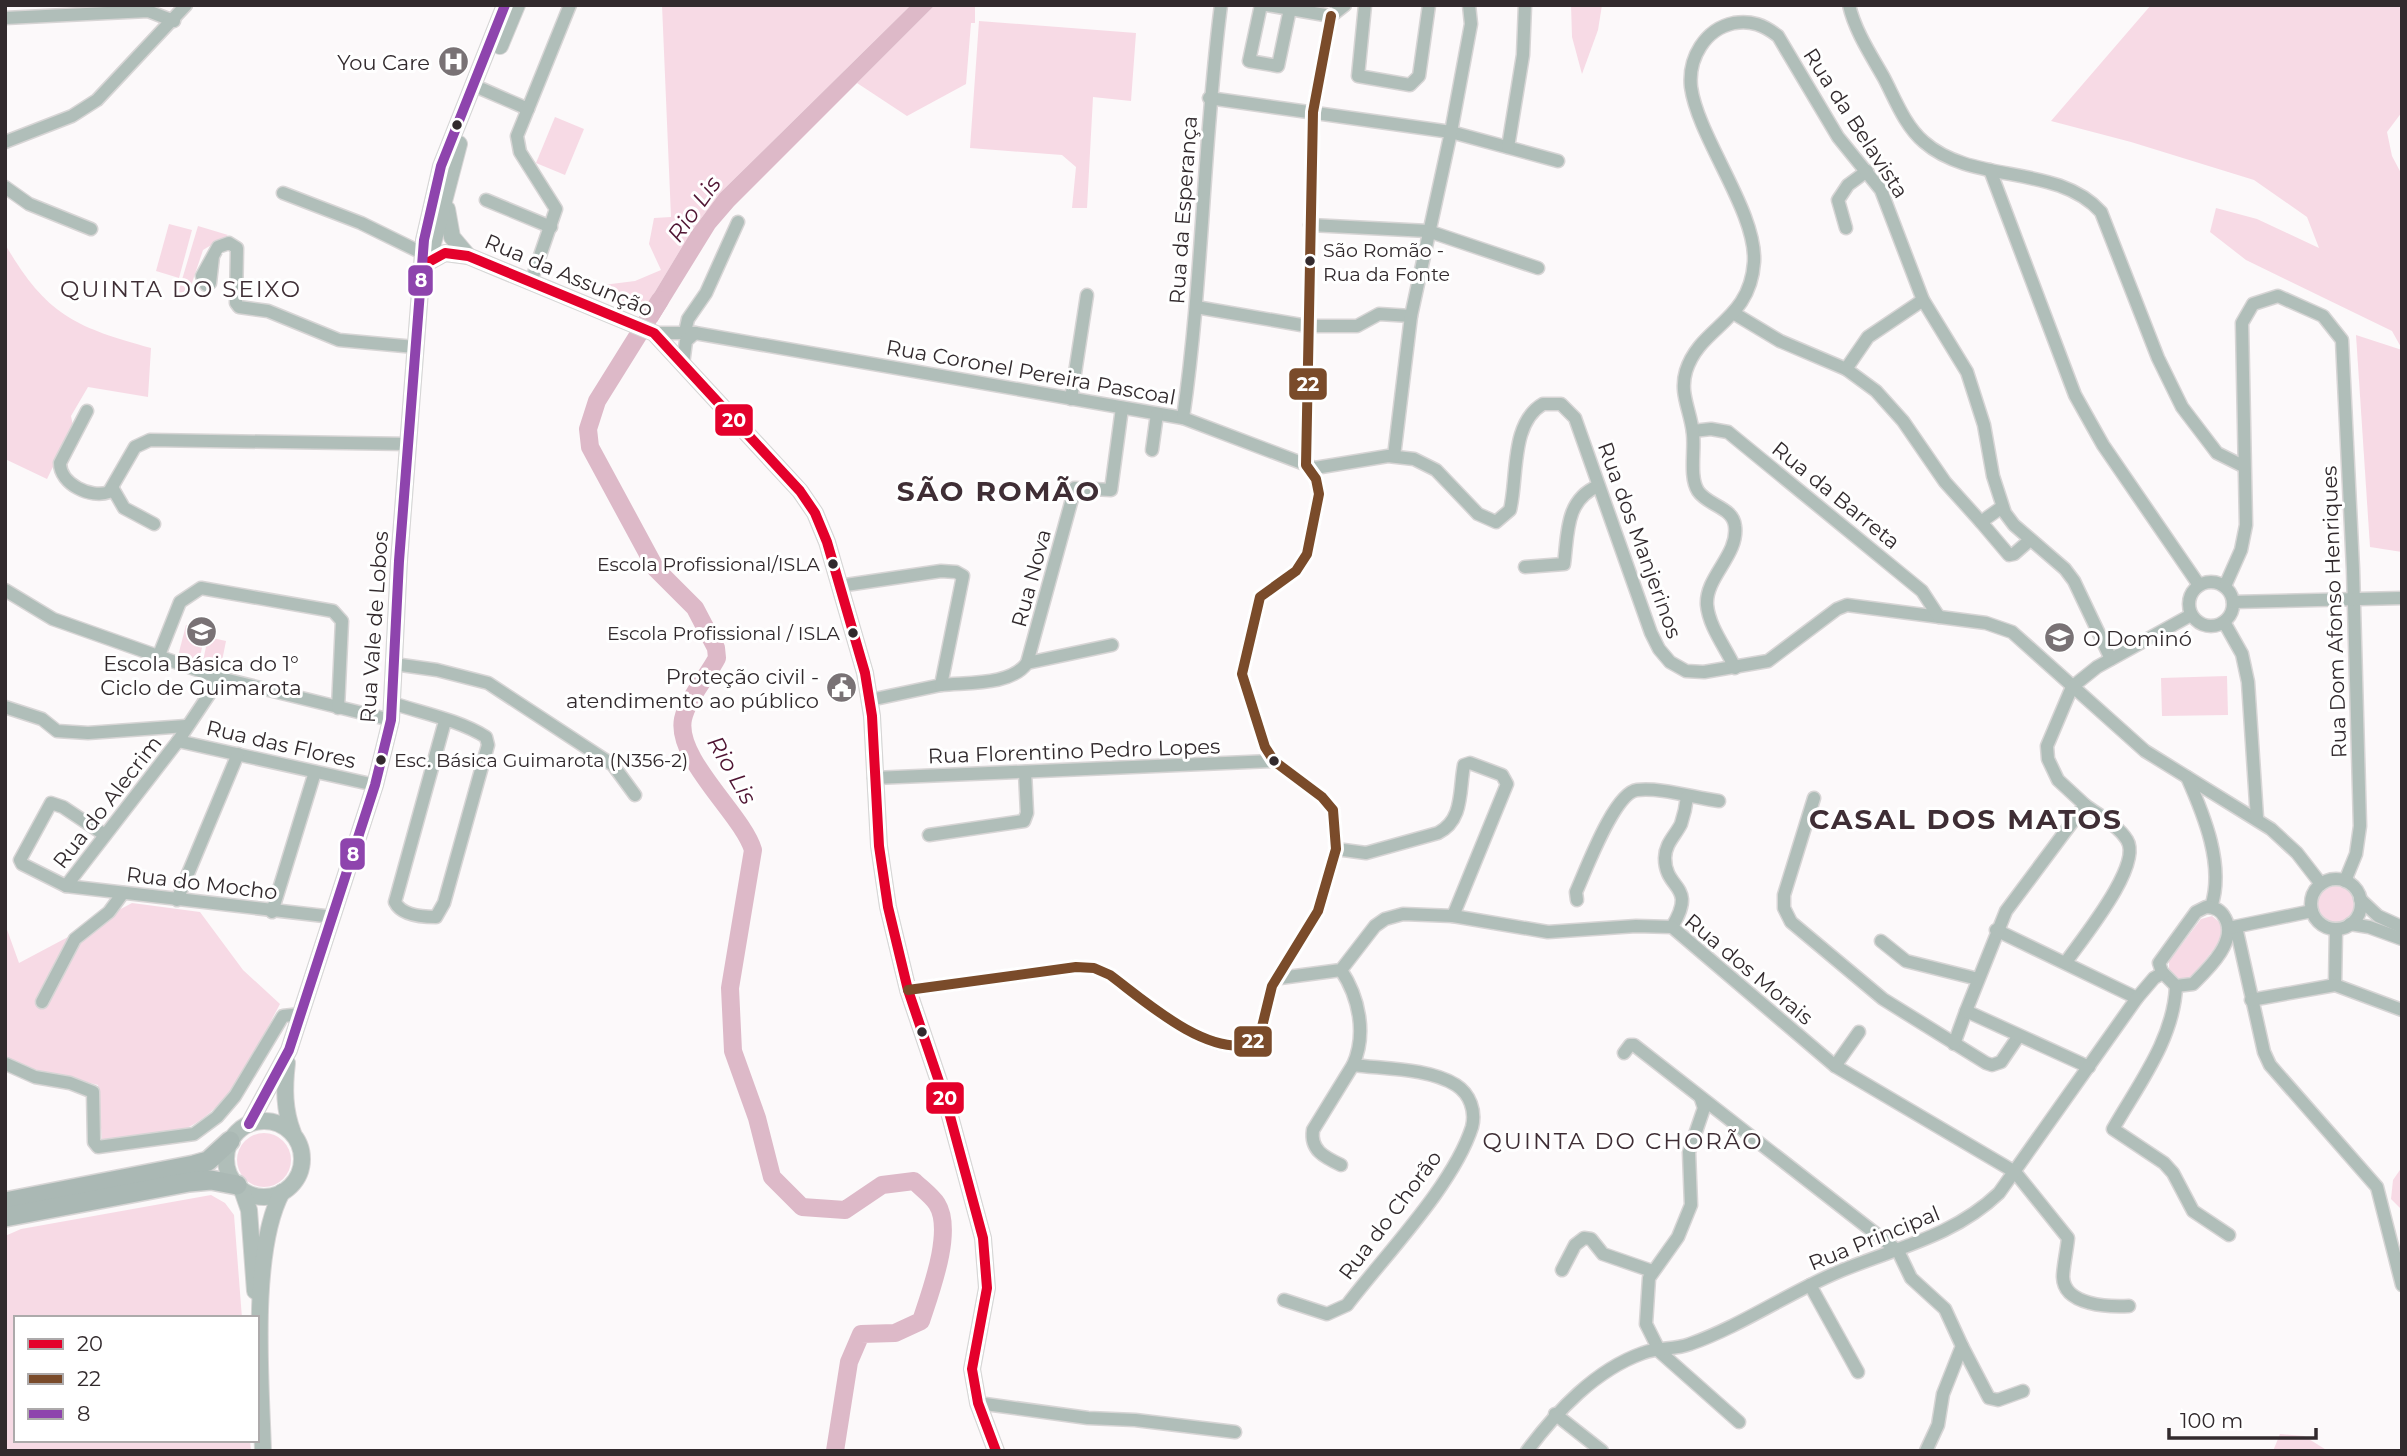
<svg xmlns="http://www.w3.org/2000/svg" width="2407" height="1456" viewBox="0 0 2407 1456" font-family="Montserrat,sans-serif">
	<rect width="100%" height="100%" fill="#fcf9fa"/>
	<g fill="#f7dae5">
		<polygon points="662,5 911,5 720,193 691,232 641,315 626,309 619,293 603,285 635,281 661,270 649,244 654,218 671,217"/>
		<polygon points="935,5 975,5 975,23 971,23 966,84 907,116 857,83"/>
		<polygon points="1571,5 1602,5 1598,30 1582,74 1572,37"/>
		<polygon points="2151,5 2402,5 2402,112 2387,132 2392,156 2402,175 2402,349 2392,331 2246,260 2210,232 2216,208 2257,219 2319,248 2307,217 2254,180 2131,142 2051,121"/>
		<polygon points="979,21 1136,33 1131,101 1093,97 1087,208 1072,208 1076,167 1062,155 970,148"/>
		<polygon points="555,117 584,129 565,175 536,163"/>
		<polygon points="169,224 192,230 179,278 156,271"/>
		<polygon points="198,226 228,235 203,250 190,289 180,294 178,293"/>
		<path d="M5,244C46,315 75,327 151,348L148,397L88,387L71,416L73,426L47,479L5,459Z"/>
		<polygon points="2356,335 2402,350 2402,552 2370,547"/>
		<polygon points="186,625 206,630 199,661 178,656"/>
		<polygon points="208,637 226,641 220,671 202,666"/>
		<polygon points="2227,676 2228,715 2162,716 2161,678"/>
		<circle cx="2336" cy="905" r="19"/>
		<path d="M132,903L200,912L243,970L280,1004C256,1048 232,1109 183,1130C160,1140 127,1139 102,1142L98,1085L5,1062V924L19,963Z"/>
		<polygon points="2212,916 2223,925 2224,936 2190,980 2179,981 2169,971 2169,961 2201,919"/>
		<circle cx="264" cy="1160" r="27"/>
		<polygon points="2402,1167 2402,1210 2391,1199 2393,1180"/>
		<polygon points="211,1195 225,1203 234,1215 242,1318 16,1318 16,1440 250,1440 251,1451 5,1451 5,1236 21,1229"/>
		<polygon points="2280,1434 2304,1436 2328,1451 2273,1451"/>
	</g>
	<polygon fill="#ddb9c8" points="911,5 935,5 734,206 715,228 657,322 641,315 691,232 720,193"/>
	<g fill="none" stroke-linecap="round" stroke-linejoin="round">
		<path stroke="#ddb9c8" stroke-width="18" d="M660,300L597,401L588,429L590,447L656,569L695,608L716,648L717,658C707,677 688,698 683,719C675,759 743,815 753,850L730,988L733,1051L757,1118L772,1177L802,1207L845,1210L882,1185L914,1181C921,1188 932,1196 937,1204C954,1231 930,1293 921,1321L895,1333L861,1334L849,1362L835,1451"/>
		<defs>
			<g id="minor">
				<polyline points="1261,5 1249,61 1278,66 1290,9"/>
				<polyline points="1267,5 1331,16 1345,5"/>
				<polyline points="1365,5 1358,76 1410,85 1419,76 1429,5"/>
				<path d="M1849,5C1855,31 1871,55 1884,78C1895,99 1905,126 1924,142C1973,185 2057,163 2101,212L2158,358L2182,407L2217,453L2243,466"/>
				<polyline points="5,18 148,11 174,21"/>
				<polyline points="482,89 528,109"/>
				<polyline points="1209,98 1451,132 1558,161"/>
				<polyline points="5,142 72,116 97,100 186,5"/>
				<polyline points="1508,147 1523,55 1525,5"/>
				<polyline points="1990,170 2075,395 2103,445 2199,585"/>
				<polyline points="5,187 29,204 91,229"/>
				<polyline points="283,193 361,223 422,253"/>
				<polyline points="486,200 551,227"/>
				<polyline points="1310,225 1428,231 1538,268"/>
				<polyline points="1846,228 1838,200 1848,185 1867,171"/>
				<polyline points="213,256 210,283 206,285 202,276 218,247 229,243 237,248 236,303 239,307 268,311 339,340 415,347"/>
				<polyline points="531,282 556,209 520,152 517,136 570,5"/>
				<polyline points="1196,307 1307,326 1357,326 1379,314 1411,316"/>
				<polyline points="1735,314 1780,341 1846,369 1876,391 1903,421 1945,482 1981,522 2002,507"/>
				<polyline points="685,332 688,319 706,293 738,222"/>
				<path d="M654,333H695L1183,418L1315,468L1388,456L1414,459L1436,470L1478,514L1496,522L1510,510C1518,478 1510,423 1543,404H1561L1575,418L1651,633L1659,649L1670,662L1686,671L1704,672L1768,661L1837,609L1847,605L1986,623L2012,632L2145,751L2271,829L2297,853L2321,884"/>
				<polyline points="683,364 686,341 695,333"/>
				<polyline points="1846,369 1868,337 1923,300"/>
				<polyline points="1071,399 1087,295"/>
				<path d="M87,411L60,463C60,484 91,499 109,492L135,447L150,440L408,444"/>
				<path d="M1183,418C1203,281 1203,142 1221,5"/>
				<polyline points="1693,431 1711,429 1728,432 1922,591 1939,617"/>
				<polyline points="1152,450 1157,414"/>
				<polyline points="1394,456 1411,316 1451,132 1471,24 1469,5"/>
				<polyline points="113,489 124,508 154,524"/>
				<polyline points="1981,522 2009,555 2014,554 2030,540"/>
				<path d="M1525,567L1564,564C1568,534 1565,500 1598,486"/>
				<circle cx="2211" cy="604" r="22"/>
				<polyline points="839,586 941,571 956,572 963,576 941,685 870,700"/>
				<polyline points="2225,586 2241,550 2246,525 2242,323 2253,304 2278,296 2323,316 2342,340 2353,569 2360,826 2356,854 2345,881"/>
				<polyline points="5,590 53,619 220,678 391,720"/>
				<polyline points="2233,602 2402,598"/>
				<polyline points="2224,622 2242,654 2248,682 2257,818"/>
				<polyline points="159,655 180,602 201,588 333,611 342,621 338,708"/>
				<polyline points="1027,663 1112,645"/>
				<polyline points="394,664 437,670 488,683 613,765 635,795"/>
				<path d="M1735,668C1726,648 1709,627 1707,605C1705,577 1739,555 1735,526C1733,507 1708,506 1698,491C1689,477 1695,450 1693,434C1691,411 1679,394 1686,371C1700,326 1750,322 1754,262C1757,212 1698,138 1691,87C1688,58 1705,29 1734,23C1751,20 1764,25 1778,36L1838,137L1881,190L1923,300L1967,372L1984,425L1993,476L2005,513L2014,525L2065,569L2074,581L2111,659"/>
				<path d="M941,685C966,682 1011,686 1027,663L1075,488L1111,490L1122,408"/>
				<path d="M392,703C422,713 459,720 486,737L488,745L444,903L436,917C422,917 401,915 395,902L445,721"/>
				<polyline points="5,707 42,719 57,731 88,733 186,726"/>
				<polyline points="178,741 375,785"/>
				<path d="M2187,777C2204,815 2225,866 2211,907"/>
				<polyline points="874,778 1274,761"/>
				<polyline points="1814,798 1784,895 1784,908 1791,922 1883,999 1986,1063 1992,1065 2001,1062 2018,1037"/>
				<polyline points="105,835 63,807 51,803 20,860 22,864 66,886 333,917"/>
				<polyline points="929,835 1024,821 1027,813 1025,772"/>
				<path d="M1336,849L1366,853L1438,833C1464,820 1459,790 1464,765L1470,763L1502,775L1507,784L1453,916"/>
				<circle cx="2336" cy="904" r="25"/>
				<polyline points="66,886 178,741 220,678"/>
				<polyline points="2360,899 2378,916 2402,927"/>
				<polyline points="177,900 238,754"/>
				<path d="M1577,900L1576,892C1586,870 1614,793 1637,790C1660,787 1695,798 1719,801"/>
				<path d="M2206,907C2215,907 2221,910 2225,918C2238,941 2208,969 2193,984L2176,986L2162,972L2159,963L2196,912Z"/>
				<polyline points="272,912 315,772"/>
				<polyline points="2350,924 2369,927 2402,939"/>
				<path d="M1672,927C1698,884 1665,891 1665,858C1665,844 1675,836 1681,824C1684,815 1686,806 1687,797"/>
				<polyline points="2236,927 2264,1052 2270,1065 2377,1187 2402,1285"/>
				<polyline points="2229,928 2312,911"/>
				<polyline points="1996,930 2137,998"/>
				<polyline points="1881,941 1906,961 1978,979"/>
				<path d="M2066,962C2082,939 2143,865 2127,840C2118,825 2098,815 2085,805"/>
				<path d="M1280,978L1341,970L1375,926L1385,919L1403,914L1453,916L1548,932L1636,926L1672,927L1835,1066L2015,1172L2068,1238C2067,1250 2063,1267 2063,1277C2064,1306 2110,1307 2129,1306"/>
				<polyline points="2335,985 2336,929"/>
				<path d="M2176,986C2174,1039 2138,1085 2113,1129L2164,1163L2173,1173L2193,1211L2229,1235"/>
				<path d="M908,990L1076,967L1094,968L1110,975C1145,1001 1202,1053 1249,1045L1260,1035L1272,986L1318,911L1336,849L1333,810L1322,797L1274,761L1265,747L1242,674L1260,597L1296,571L1307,554L1319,494L1316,479L1306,465L1313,112L1331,16"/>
				<polyline points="2251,1000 2335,985 2402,1010"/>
				<polyline points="42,1002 75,939 109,912 123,893"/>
				<polyline points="1954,1044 1966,1011"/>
				<polyline points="1624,1053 1630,1045 1634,1045 1898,1251 1911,1278 1945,1309 1962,1346 1943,1394 1938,1425 1926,1451"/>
				<polyline points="6,1064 35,1077 70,1083 93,1092 94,1142 98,1147 194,1134 217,1117 235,1096 283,1016 301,1014"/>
				<polyline points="1835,1066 1859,1032"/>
				<polyline points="2089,1067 1966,1011 2006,911 2085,805 2058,780 2048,759 2047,746 2072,687 2097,667 2191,615"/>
				<polyline points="1701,1099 1704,1108 1689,1152 1691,1205 1678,1237 1649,1278 1646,1324 1660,1352 1739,1422"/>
				<path d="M1341,1165C1324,1157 1310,1150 1313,1130L1353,1065"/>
				<polyline points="1562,1270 1575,1245 1584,1238 1591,1239 1603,1254 1652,1271"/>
				<polyline points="1810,1285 1858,1372"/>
				<path d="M1284,1300L1327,1314L1347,1305C1385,1255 1453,1186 1472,1127C1476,1111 1470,1094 1456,1085C1429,1068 1384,1069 1353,1065C1367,1034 1359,997 1341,970"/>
				<polyline points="1962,1346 1989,1398 1998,1400 2023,1391"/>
				<polyline points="978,1403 1088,1418 1135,1420 1235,1432"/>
				<polyline points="1555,1414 1602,1451"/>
				<path d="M1527,1451C1557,1411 1595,1370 1643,1353C1658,1347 1675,1350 1690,1344C1741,1326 1788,1293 1838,1272C1895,1248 1953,1237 1999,1193L2137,998L2154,978L2163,973"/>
			</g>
			<g id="major">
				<polyline points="500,46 517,5"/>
				<polyline points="447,209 452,237 468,256"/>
				<polyline points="431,251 459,144"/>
				<polyline points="427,263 445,253 468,256 654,333 800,491 815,513 827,542 865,673 872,716 879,846 888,907 908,990 947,1105 983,1238 987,1288 972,1369 978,1403 996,1451"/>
				<path d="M287,1063C284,1088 284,1110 293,1133"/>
				<circle cx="264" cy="1159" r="38"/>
				<polyline points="249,1124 289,1050 375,785 391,720 399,561 424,240 441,166 505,5"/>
				<polyline points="242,1190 249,1210 255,1291"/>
				<path d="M263,1451C261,1382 250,1252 282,1192"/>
			</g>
			<g id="highway">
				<polyline points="5,1202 194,1165 208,1161 230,1141"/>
				<polyline points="5,1217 189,1182 211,1180 237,1185"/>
			</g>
		</defs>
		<use href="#minor" stroke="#d7d5d5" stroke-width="15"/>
		<use href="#major" stroke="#d7d5d5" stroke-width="18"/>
		<use href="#highway" stroke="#d7d5d5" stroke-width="22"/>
		<use href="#minor" stroke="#b0beb9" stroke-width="12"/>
		<use href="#major" stroke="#b0beb9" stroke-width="16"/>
		<use href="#highway" stroke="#aab8b4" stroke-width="19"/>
		<defs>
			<polyline id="bus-1" points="427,263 445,253 468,256 654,333 800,491 815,513 827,542 865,673 872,716 879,846 888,907 908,990 947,1105 983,1238 987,1288 972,1369 978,1403 996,1451"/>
			<path id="bus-2" d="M908,990L1076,967L1094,968L1110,975C1145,1001 1202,1053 1249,1045L1260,1035L1272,986L1318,911L1336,849L1333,810L1322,797L1274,761L1265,747L1242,674L1260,597L1296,571L1307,554L1319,494L1316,479L1306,465L1313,112L1331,16"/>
			<polyline id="bus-3" points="249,1124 289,1050 375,785 391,720 399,561 424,240 441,166 505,5"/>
		</defs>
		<use href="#bus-1" stroke="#fff" stroke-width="16"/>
		<use href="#bus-2" stroke="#fff" stroke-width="16"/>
		<use href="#bus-3" stroke="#fff" stroke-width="16"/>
		<use href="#bus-1" stroke="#e4002b" stroke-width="10"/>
		<use href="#bus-2" stroke="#7a4b2a" stroke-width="10"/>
		<use href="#bus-3" stroke="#8e44ad" stroke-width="10"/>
	</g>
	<defs>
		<symbol id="hospital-disc" viewBox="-11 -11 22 22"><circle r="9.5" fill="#797275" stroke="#fff"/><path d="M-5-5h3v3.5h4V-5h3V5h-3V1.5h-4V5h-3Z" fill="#fff"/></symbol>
		<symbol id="school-disc" viewBox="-11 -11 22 22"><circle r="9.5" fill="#797275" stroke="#fff"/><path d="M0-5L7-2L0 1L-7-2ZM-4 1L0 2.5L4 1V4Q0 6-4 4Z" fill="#fff"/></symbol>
		<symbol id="civic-disc" viewBox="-11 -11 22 22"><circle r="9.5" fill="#797275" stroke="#fff"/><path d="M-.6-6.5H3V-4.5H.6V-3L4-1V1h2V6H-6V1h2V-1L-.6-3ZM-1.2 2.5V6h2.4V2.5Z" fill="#fff"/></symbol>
	</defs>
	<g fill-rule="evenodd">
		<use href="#hospital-disc" x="436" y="44" width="35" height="35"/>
		<use href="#school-disc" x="184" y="614" width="35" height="35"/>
		<use href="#school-disc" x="2042" y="620" width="35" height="35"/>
		<use href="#civic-disc" x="824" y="670" width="35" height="35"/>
	</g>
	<g fill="#322a2d" stroke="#fff" stroke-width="2.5">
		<circle cx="457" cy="125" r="6"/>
		<circle cx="1310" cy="261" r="6"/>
		<circle cx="833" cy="564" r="6"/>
		<circle cx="853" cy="633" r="6"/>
		<circle cx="381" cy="760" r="6"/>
		<circle cx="1274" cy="761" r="6"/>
		<circle cx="922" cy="1032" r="6"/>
	</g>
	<g text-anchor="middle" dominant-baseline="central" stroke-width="6" stroke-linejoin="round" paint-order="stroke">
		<g font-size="19" fill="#322a2d" stroke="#fff" text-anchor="start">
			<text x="1323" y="250">São Romão -<tspan x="1323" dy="24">Rua da Fonte</tspan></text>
			<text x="820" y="564" text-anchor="end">Escola Profissional/ISLA</text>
			<text x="840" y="633" text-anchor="end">Escola Profissional / ISLA</text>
			<text x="394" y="760">Esc. Básica Guimarota (N356-2)</text>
		</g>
		<g font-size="21" fill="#322a2d" stroke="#fff" text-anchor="end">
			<text x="430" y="62">You Care</text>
			<text x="2083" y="638" text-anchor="start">O Dominó</text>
			<text x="201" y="663" text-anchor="middle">Escola Básica do 1°<tspan x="201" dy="24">Ciclo de Guimarota</tspan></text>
			<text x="819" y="676">Proteção civil -<tspan x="819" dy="24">atendimento ao público</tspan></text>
		</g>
		<g font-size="21" fill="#322a2d" stroke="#fff">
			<text transform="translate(1856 123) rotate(57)">Rua da Belavista</text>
			<text transform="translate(1183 210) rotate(-86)">Rua da Esperança</text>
			<text transform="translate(569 275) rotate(23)">Rua da Assunção</text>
			<text transform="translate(1031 372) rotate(10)">Rua Coronel Pereira Pascoal</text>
			<text transform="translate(1836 495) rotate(39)">Rua da Barreta</text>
			<text transform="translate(1640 540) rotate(70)">Rua dos Manjerinos</text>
			<text transform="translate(1031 578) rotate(-75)">Rua Nova</text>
			<text transform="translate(2334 612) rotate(-92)">Rua Dom Afonso Henriques</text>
			<text transform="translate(374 627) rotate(-86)">Rua Vale de Lobos</text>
			<text transform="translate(281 744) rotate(13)">Rua das Flores</text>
			<text transform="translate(1074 751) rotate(-2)">Rua Florentino Pedro Lopes</text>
			<text transform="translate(107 802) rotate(-52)">Rua do Alecrim</text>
			<text transform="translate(202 883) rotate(7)">Rua do Mocho</text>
			<text transform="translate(1749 969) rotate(40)">Rua dos Morais</text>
			<text transform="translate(1390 1215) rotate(-53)">Rua do Chorão</text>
			<text transform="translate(1874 1238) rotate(-22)">Rua Principal</text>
		</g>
		<g font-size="23" font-style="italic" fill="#4f1432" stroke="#fff">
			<text transform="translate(694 209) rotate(-55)">Rio Lis</text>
			<text transform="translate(732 770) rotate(60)">Rio Lis</text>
		</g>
		<g font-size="23" letter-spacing="2" fill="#3f2e35" stroke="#fff">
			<text x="181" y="289">QUINTA DO SEIXO</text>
			<text x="1623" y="1141">QUINTA DO CHORÃO</text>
		</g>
		<g font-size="28" font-weight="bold" letter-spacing="2" fill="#3f2e35" stroke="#fff">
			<text x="999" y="491">SÃO ROMÃO</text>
			<text x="1966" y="819">CASAL DOS MATOS</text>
		</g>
	</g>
	<g stroke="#fff" stroke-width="2.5">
		<rect x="407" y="264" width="27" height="33" rx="7" fill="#8e44ad"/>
		<rect x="1288" y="367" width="40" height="34" rx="7" fill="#7a4b2a"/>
		<rect x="714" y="403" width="40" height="34" rx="7" fill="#e4002b"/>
		<rect x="339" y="837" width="27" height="34" rx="7" fill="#8e44ad"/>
		<rect x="1233" y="1025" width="40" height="33" rx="7" fill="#7a4b2a"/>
		<rect x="925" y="1081" width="40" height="34" rx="7" fill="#e4002b"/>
	</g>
	<g font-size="19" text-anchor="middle" font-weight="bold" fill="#fff">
		<text x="421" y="287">8</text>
		<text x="1308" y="391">22</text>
		<text x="734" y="427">20</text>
		<text x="353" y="861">8</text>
		<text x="1253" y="1048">22</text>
		<text x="945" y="1105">20</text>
	</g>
	<rect width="2407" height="1456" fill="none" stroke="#322a2d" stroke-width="14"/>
	<rect x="14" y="1316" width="245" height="126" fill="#ffffff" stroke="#adaaab" stroke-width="2"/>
	<rect x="28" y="1339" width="35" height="10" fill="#e4002b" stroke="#adaaab" stroke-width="2"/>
	<text x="77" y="1351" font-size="21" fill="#322a2d">20</text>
	<rect x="28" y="1374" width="35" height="10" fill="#7a4b2a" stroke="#adaaab" stroke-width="2"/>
	<text x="77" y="1386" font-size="21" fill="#322a2d">22</text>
	<rect x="28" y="1409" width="35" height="10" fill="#8e44ad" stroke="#adaaab" stroke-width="2"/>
	<text x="77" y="1421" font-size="21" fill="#322a2d">8</text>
	<path d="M2169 1428v10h147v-10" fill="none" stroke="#322a2d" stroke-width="3.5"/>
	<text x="2180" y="1428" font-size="21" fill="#322a2d" stroke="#ffffff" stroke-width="5" paint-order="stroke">100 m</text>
</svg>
